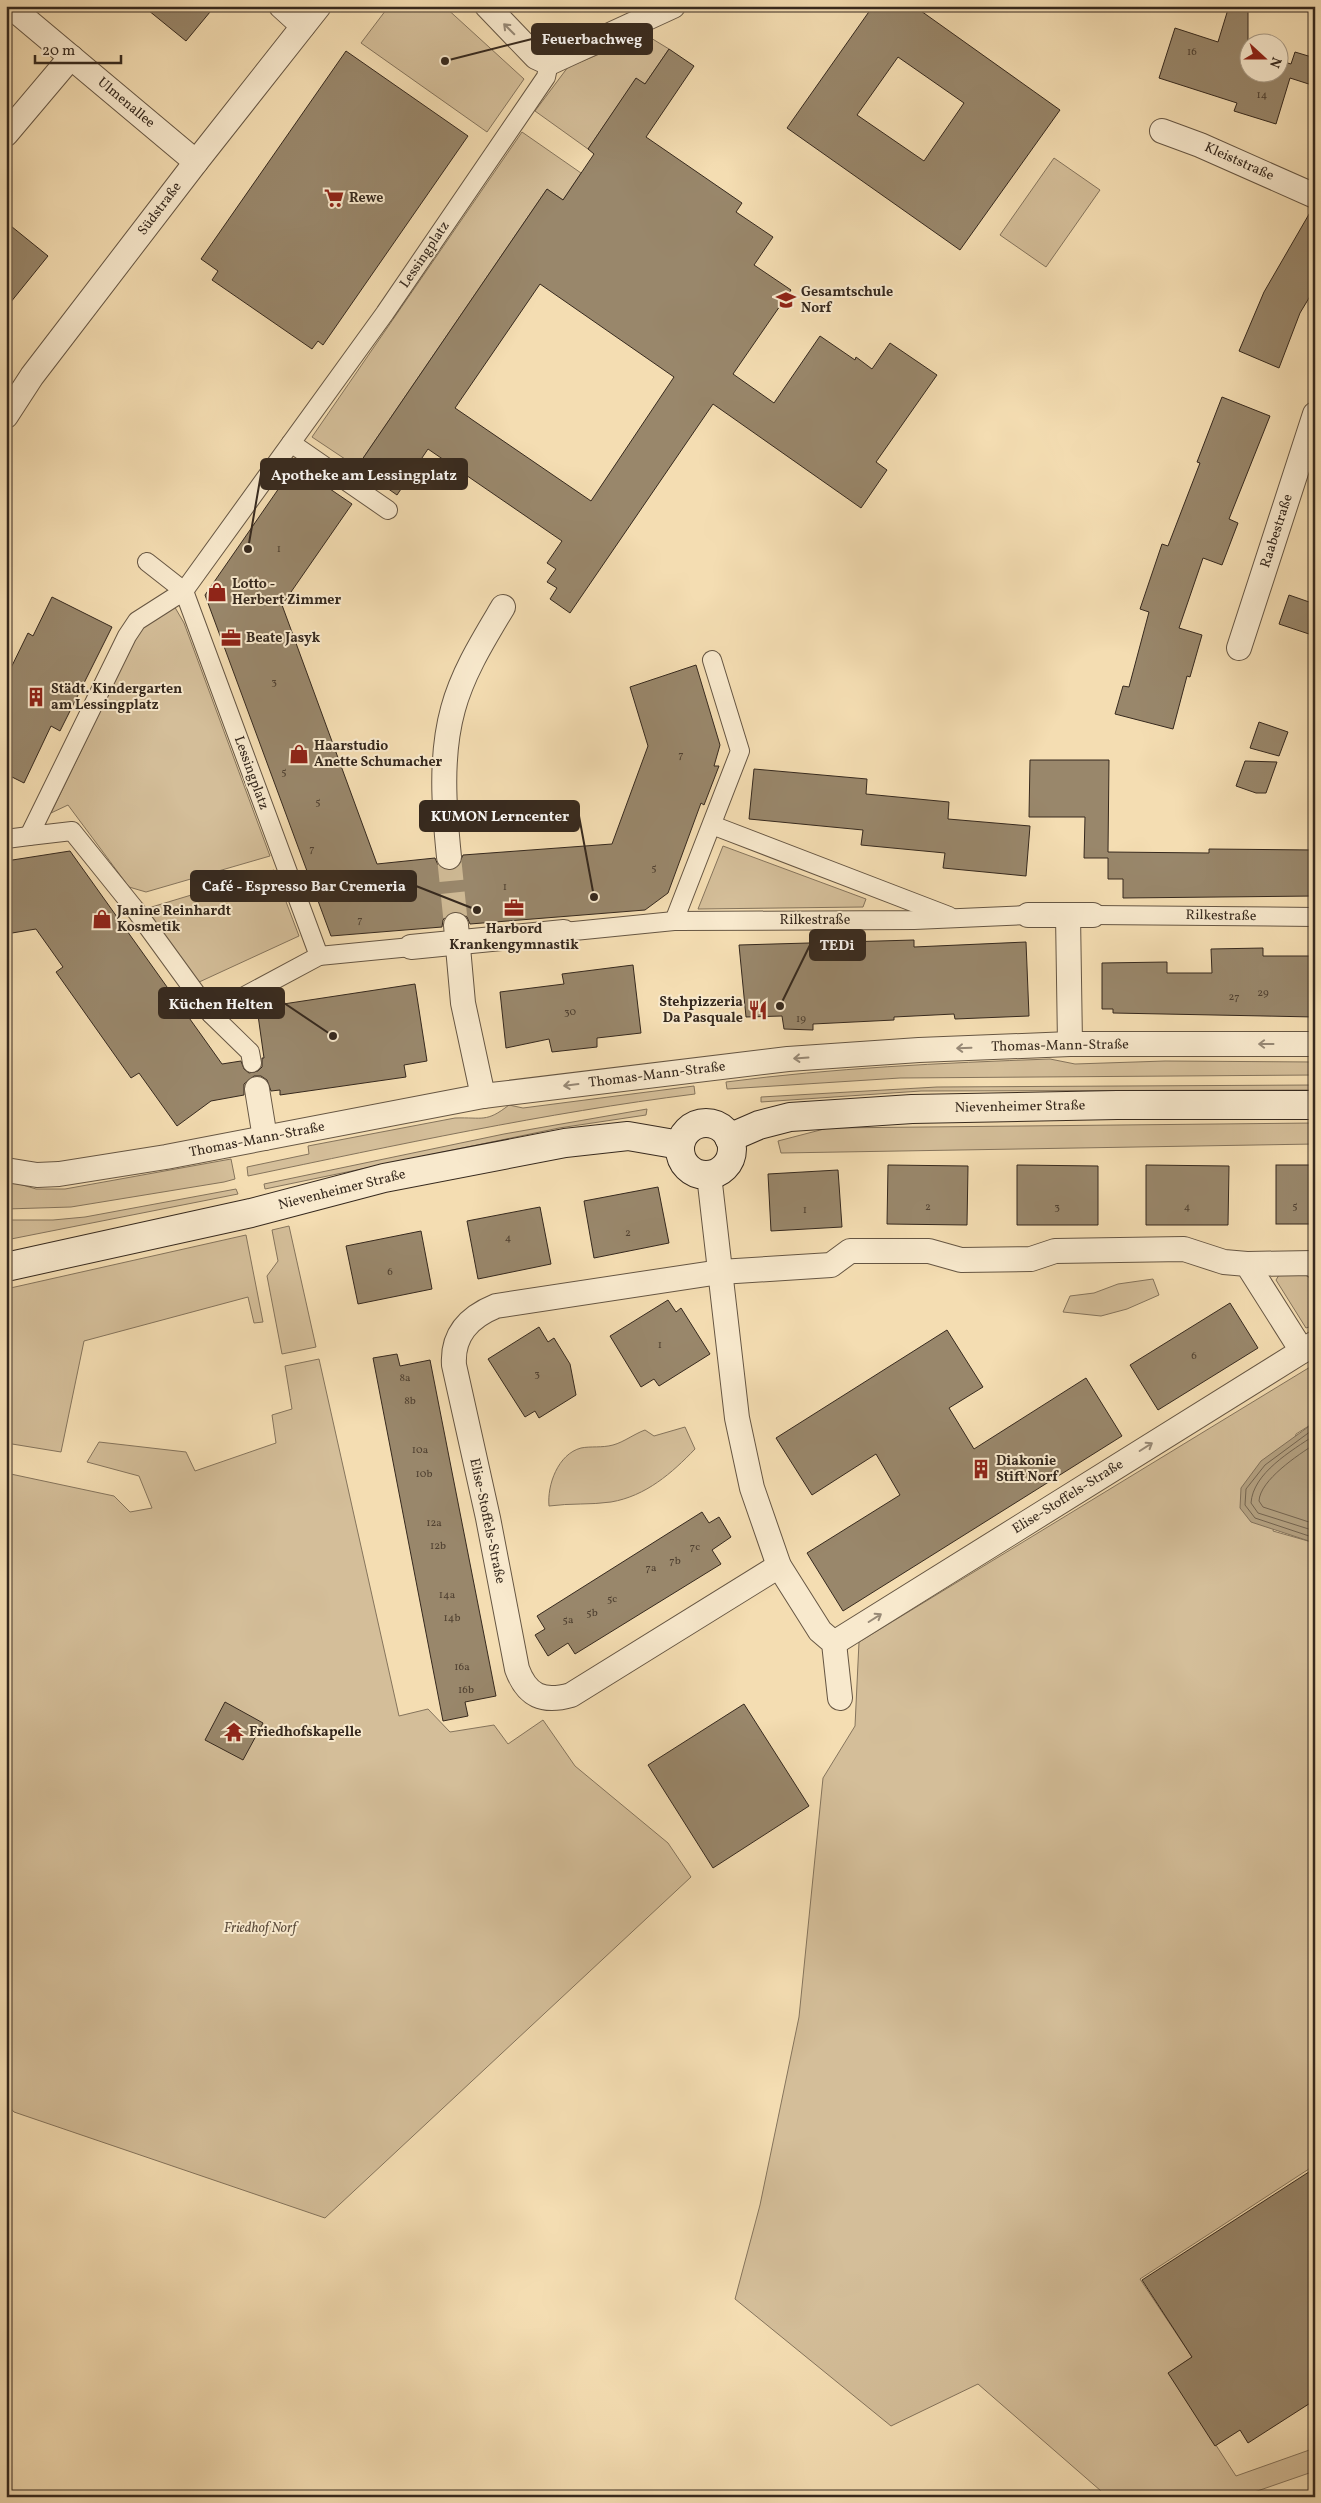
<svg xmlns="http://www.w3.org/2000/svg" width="1321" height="2503" viewBox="0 0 1321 2503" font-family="Vollkorn,serif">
	<rect width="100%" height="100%" fill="#f4ddb2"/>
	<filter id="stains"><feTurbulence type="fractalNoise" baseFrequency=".004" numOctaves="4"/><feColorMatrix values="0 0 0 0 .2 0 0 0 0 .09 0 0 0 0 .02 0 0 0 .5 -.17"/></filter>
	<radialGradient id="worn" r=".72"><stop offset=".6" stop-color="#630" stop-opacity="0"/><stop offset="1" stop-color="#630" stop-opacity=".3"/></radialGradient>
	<g fill="#d4be99" stroke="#85745c">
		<polygon points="389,6 444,6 524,79 487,132 361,43"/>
		<polygon points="646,35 669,49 645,84 636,79 588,149 535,111 568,67"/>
		<polygon points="522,132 581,173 563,200 547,189 357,467 312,437"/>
		<polygon points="1054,158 1100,190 1046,267 1000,235"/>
		<polygon points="173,604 184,623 270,856 146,892 129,887 68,805 51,813 145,619"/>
		<polygon points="723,846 866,899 863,907 698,909"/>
		<polygon points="274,870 299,936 197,983 145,909"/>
		<path d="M1050,1059L1075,1064L1165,1061L1315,1062V1075L900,1078L727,1089L726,1082C833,1068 941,1063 1050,1059Z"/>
		<polygon points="1315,1085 1315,1090 921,1091 761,1102 761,1097 937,1087"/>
		<path d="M694,1086L695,1094C544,1113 397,1145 248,1176L247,1167L309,1154L308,1146L455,1118C483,1117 486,1123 509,1105L523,1108Z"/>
		<polygon points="647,1109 646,1115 559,1128 265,1189 264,1184 504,1134"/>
		<polygon points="1315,1123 1315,1144 781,1153 778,1141 828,1128"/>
		<polygon points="231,1159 235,1179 224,1182 71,1207 6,1209 6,1180 36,1189 65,1189"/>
		<polygon points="236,1189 238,1194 6,1240 6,1220 53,1220 85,1217"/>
		<polygon points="289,1226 316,1347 282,1354 267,1276 278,1261 272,1230"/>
		<polygon points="246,1235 263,1322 254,1323 248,1297 84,1341 61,1452 6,1443 6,1289"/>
		<path d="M1279,1275C1286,1275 1300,1272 1307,1276C1320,1284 1315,1312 1315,1325L1306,1328L1276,1280Z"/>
		<polygon points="1153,1279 1159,1295 1127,1309 1101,1316 1063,1312 1070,1296 1094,1293 1118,1284"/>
		<polygon points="319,1359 399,1716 428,1709 450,1732 494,1725 508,1744 543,1720 575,1766 668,1843 691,1877 325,2218 14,2112 6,2103 6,1473 114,1496 130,1512 152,1508 139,1476 87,1462 99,1442 186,1452 195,1471 276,1443 272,1415 292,1409 285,1366"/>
		<polygon points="1315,1364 1315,1422 1296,1434 1273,1531 1315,1543 1315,2165 1140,2279 1192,2357 1169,2373 1236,2476 1315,2448 1315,2471 1240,2497 1101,2497 1101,2491 978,2384 891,2426 735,2299 760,2205 799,2017 823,1778 855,1726 859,1642"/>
		<path d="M685,1427L695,1449C672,1473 646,1496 611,1502C591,1505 570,1503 549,1506C547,1485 558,1454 581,1448C591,1446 602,1448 613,1445C624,1442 634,1434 645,1430L654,1436Z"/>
	</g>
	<polygon fill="#b3a080" stroke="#817059" points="1315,1422 1315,1543 1251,1522 1240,1508 1241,1488 1261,1461"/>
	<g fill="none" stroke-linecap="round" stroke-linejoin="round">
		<g stroke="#74644f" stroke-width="1">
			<polyline points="1315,1428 1265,1465 1246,1489 1245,1505 1255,1518 1315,1538"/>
			<path d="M1315,1435C1291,1451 1253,1473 1251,1503L1258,1513L1315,1531"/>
			<path d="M1315,1444C1298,1455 1260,1480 1259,1501L1263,1507L1315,1524"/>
		</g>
	</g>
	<g fill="#99876b" stroke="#36291e" fill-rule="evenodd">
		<polygon points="143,6 215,6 186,41"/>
		<path d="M873,6H914L1060,110L960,250L787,128ZM898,57L964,103L924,161L857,115Z"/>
		<polygon points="1229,6 1248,6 1248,72 1278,72 1278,60 1291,64 1295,52 1315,58 1315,86 1290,78 1276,124 1234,111 1237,103 1159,78 1175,28 1218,42"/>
		<path d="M669,49L694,66L646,137L742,203L736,212L773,237L754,265L791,290L733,374L774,403L820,336L855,360L856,357L872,369L890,343L937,375L876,462L887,470L861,508L713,404L570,613L550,599L557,588L547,582L556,569L547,563L562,541L428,449L397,495L357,467L547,189L563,200L594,154L588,149L636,78L645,84ZM540,284L674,377L591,501L455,408Z"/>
		<polygon points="346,51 468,136 323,345 318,341 312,349 212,280 218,271 201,259"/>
		<polygon points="1312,209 1315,209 1315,288 1300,313 1279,368 1239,351 1264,292"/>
		<polygon points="6,222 48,256 6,308"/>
		<polygon points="1222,397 1270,416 1229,519 1238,523 1222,565 1203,558 1179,628 1202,635 1190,677 1187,676 1173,729 1115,714 1123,686 1129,687 1149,612 1140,609 1162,544 1168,546 1200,463 1197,462"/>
		<polygon points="295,465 352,504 282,605 377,864 435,858 438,865 450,871 457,868 463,855 612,844 648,746 630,687 696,665 720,745 714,766 719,766 704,805 701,803 668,893 645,910 470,924 467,917 455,911 448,914 443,920 442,927 331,936 205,595"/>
		<polygon points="1289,595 1315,604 1315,636 1279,624"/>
		<polygon points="52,597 112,627 60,731 51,726 24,783 6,774 6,678 28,633 33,636"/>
		<polygon points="1259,722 1288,732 1279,756 1250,748"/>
		<polygon points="1030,760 1109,760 1108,852 1209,853 1209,849 1315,850 1315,896 1123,898 1123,879 1108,879 1108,858 1084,858 1085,817 1029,817"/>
		<polygon points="1245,761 1277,762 1266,793 1256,793 1236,786"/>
		<polygon points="754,769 867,779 866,794 949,802 948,819 1030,826 1026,876 943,868 945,853 861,845 863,830 749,819"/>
		<polygon points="70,851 222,1064 241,1061 244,1069 249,1073 258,1071 262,1067 262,1058 264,1058 257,1008 415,984 427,1061 404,1065 406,1077 280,1095 280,1090 271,1091 267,1080 261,1076 254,1076 244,1084 244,1095 211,1101 177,1126 139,1073 131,1078 56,972 63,967 36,929 6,934 6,861"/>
		<polygon points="914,940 914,947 1026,942 1029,1016 955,1019 954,1014 894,1017 894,1020 813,1024 813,1030 784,1029 782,1016 746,1017 739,945"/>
		<polygon points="1263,948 1263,956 1315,956 1315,1017 1113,1013 1113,1009 1102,1009 1102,963 1167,962 1167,973 1212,973 1211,949"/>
		<polygon points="633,965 641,1033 597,1038 597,1047 552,1052 549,1039 506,1048 500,992 564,984 562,974"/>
		<polygon points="888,1165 968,1166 967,1225 887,1224"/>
		<polygon points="1017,1165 1098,1166 1098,1225 1017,1225"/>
		<polygon points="1146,1165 1229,1166 1228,1225 1146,1225"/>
		<rect x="1276" y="1165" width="39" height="59"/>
		<polygon points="838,1170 842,1227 771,1231 768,1174"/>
		<polygon points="658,1187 669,1243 594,1258 584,1201"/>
		<polygon points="540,1207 551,1264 478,1279 467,1221"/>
		<polygon points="421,1231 432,1289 358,1304 346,1246"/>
		<polygon points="668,1300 676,1312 681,1308 710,1354 659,1386 654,1379 641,1387 610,1336"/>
		<polygon points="1230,1303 1258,1348 1158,1410 1130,1365"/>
		<polygon points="539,1327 548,1342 554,1338 570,1364 576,1395 539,1418 535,1411 525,1417 488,1359"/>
		<polygon points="947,1330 983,1387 949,1408 974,1449 1086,1378 1122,1436 843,1611 807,1553 900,1495 876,1454 812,1495 776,1438"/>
		<polygon points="397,1354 400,1366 430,1360 496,1696 465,1702 468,1716 443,1721 373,1358"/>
		<polygon points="702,1512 709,1523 719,1517 731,1537 712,1550 721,1564 575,1654 568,1643 548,1656 535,1635 545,1629 537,1616"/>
		<polygon points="225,1702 263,1723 243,1760 205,1740"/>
		<polygon points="744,1704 809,1806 713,1868 648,1765"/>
		<polygon points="1315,2168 1315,2400 1248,2443 1240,2430 1215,2446 1168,2373 1192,2357 1142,2280"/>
	</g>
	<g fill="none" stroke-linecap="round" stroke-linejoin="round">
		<polyline stroke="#ceb994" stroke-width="24" stroke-dasharray="24 12" stroke-linecap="butt" points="449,857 456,925"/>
		<defs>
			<g id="pedestrian">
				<polyline points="291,443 388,510"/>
				<polyline points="147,562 184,591 385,313 546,77 549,63"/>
				<polygon points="184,591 319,956 211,1014 134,908 72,831 29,836 127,636 137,621"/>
				<polyline points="712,825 949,916"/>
				<polyline points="6,839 29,836"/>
				<polyline points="1093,915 1315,917"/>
				<polyline points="674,921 740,751 712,660"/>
				<polyline points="564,932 674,921 914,920 1028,915"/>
				<polyline points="319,956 411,947"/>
				<polyline points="211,1014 250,1052 252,1063"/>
			</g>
			<g id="minor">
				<polyline points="10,6 196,162"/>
				<polyline points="281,6 303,26"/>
				<polyline points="487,6 536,57 549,63 673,6"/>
				<polyline points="1162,131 1200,145 1315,196"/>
				<polyline points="6,134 71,57"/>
				<polyline points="6,416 32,376 196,162 319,6"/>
				<polyline points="1239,648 1315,414"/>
				<path d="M449,857C444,808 440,756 453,709C463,672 484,639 503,607"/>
				<polyline points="1028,915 1068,915 1070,1044"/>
				<polyline points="1068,915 1093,915"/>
				<polyline points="456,925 463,1003 483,1096"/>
				<polyline points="411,947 564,932"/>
				<polyline points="257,1089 265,1138"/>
				<polyline points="6,1170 37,1175 59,1174 166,1157 483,1096 788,1059 919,1050 1070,1044 1315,1044"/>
				<polyline points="709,1175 737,1418 752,1488 779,1566 820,1631 834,1643 840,1698"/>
				<polyline points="1247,1264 1313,1263 1315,1266"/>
				<path d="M779,1566L571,1695C543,1703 527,1696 517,1669L488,1518L454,1365C452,1335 469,1317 496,1306L720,1272L831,1265L850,1251H929L961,1260L1031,1259L1055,1251L1184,1249L1224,1262L1247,1264L1302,1351"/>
				<polyline points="834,1643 1315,1343"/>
			</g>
			<g id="secondary">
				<circle cx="706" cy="1149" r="26"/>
				<polyline points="729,1138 759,1125 790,1117 912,1109 1117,1105 1315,1105"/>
				<polyline points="6,1267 251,1213 384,1178 565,1143 628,1136 680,1145"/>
			</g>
		</defs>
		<use href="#pedestrian" stroke="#665643" stroke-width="20"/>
		<use href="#minor" stroke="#665643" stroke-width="26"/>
		<use href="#secondary" stroke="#36291e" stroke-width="30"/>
		<use href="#pedestrian" stroke="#f8e9cd" stroke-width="18"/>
		<use href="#minor" stroke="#f8e9cd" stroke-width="24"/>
		<use href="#secondary" stroke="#f8e9cd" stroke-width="28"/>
	</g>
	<defs><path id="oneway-shaft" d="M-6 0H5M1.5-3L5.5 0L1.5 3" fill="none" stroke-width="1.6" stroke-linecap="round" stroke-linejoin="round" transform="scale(1.25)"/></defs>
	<g stroke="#978976">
		<use href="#oneway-shaft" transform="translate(509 29) rotate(-135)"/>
		<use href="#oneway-shaft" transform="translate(1266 1044) rotate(-180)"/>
		<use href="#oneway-shaft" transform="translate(964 1048) rotate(178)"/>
		<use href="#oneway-shaft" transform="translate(801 1058) rotate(176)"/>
		<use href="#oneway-shaft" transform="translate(571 1085) rotate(173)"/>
		<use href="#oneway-shaft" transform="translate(1146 1447) rotate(-32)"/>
		<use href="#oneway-shaft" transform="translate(875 1618) rotate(-32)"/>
	</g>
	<defs>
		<symbol id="supermarket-bare" viewBox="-9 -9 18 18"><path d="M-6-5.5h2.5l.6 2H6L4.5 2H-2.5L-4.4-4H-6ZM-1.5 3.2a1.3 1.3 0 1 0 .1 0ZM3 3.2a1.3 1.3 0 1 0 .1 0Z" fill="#8f2418" stroke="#f8e9cd" stroke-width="2.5" paint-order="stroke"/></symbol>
		<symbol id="school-bare" viewBox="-9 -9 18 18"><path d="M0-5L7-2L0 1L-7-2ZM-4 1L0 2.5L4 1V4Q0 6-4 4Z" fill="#8f2418" stroke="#f8e9cd" stroke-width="2.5" paint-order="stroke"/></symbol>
		<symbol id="shop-bare" viewBox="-9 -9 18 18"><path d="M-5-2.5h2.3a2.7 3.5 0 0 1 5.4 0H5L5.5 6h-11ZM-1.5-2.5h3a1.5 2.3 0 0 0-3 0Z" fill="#8f2418" stroke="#f8e9cd" stroke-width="2.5" paint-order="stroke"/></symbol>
		<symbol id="office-bare" viewBox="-9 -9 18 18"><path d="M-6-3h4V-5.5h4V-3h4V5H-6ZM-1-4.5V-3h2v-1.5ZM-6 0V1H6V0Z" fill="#8f2418" stroke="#f8e9cd" stroke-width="2.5" paint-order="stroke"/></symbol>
		<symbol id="building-bare" viewBox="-9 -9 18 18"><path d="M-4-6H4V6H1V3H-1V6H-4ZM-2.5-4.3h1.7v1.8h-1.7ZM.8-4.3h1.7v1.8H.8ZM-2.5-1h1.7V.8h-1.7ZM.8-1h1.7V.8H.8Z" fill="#8f2418" stroke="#f8e9cd" stroke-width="2.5" paint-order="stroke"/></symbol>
		<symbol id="restaurant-bare" viewBox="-9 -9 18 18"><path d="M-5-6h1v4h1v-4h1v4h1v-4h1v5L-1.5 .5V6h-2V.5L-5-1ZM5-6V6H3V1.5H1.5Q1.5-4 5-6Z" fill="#8f2418" stroke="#f8e9cd" stroke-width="2.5" paint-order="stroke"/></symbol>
		<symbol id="temple-bare" viewBox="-9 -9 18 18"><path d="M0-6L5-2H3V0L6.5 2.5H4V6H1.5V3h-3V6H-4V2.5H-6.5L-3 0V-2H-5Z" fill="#8f2418" stroke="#f8e9cd" stroke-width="2.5" paint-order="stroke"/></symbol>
	</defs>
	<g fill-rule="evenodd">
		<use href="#supermarket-bare" x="320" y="184" width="28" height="28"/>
		<use href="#school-bare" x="772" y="286" width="28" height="28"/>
		<use href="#shop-bare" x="203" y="578" width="28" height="28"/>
		<use href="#office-bare" x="217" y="624" width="28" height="28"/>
		<use href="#building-bare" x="22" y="683" width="28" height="28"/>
		<use href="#shop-bare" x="285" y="740" width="28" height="28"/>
		<use href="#office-bare" x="500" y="894" width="28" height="28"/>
		<use href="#shop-bare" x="88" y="905" width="28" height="28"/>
		<use href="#restaurant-bare" x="744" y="996" width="28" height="28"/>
		<use href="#building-bare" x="967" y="1455" width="28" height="28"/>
		<use href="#temple-bare" x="220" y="1718" width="28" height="28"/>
	</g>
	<g text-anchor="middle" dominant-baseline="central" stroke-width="4" stroke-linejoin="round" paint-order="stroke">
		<g font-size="11" fill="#4f4031">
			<text x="1192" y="52">16</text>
			<text x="1262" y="95">14</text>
			<text x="279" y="549">1</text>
			<text x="274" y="682">3</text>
			<text x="681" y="755">7</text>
			<text x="284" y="772">5</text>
			<text x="318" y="802">5</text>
			<text x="312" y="849">7</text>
			<text x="654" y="868">5</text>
			<text x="505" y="887">1</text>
			<text x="360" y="920">7</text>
			<text x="1263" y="993">29</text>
			<text x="1234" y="997">27</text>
			<text x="570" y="1012">30</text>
			<text x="801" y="1019">19</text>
			<text x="1295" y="1206">5</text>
			<text x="928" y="1207">2</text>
			<text x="1057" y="1207">3</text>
			<text x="1187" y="1207">4</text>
			<text x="805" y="1210">1</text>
			<text x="628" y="1233">2</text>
			<text x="508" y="1238">4</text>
			<text x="390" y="1272">6</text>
			<text x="660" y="1345">1</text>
			<text x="1194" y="1356">6</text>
			<text x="537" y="1374">3</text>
			<text x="405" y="1378">8a</text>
			<text x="410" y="1401">8b</text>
			<text x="420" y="1450">10a</text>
			<text x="424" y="1474">10b</text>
			<text x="434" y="1523">12a</text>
			<text x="438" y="1546">12b</text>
			<text x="695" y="1547">7c</text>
			<text x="675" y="1561">7b</text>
			<text x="651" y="1568">7a</text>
			<text x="447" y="1595">14a</text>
			<text x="612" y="1599">5c</text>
			<text x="592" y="1613">5b</text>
			<text x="452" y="1618">14b</text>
			<text x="568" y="1620">5a</text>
			<text x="462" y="1667">16a</text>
			<text x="466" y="1690">16b</text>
		</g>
		<g font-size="14" fill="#36291e" stroke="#f8e9cd">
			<text transform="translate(126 103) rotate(40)">Ulmenallee</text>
			<text transform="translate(1239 162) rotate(24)">Kleiststraße</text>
			<text transform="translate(160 209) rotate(-53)">Südstraße</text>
			<text transform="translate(425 255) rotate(-56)">Lessingplatz</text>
			<text transform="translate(1277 531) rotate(-72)">Raabestraße</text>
			<text transform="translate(251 773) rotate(70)">Lessingplatz</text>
			<text transform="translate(1221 916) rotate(1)">Rilkestraße</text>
			<text x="815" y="920">Rilkestraße</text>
			<text transform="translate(1060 1046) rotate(-1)">Thomas-Mann-Straße</text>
			<text transform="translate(657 1075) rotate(-7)">Thomas-Mann-Straße</text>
			<text transform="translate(1020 1107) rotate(-1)">Nievenheimer Straße</text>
			<text transform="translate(257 1140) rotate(-11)">Thomas-Mann-Straße</text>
			<text transform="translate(342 1190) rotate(-14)">Nievenheimer Straße</text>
			<text transform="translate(1068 1497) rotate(-32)">Elise-Stoffels-Straße</text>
			<text transform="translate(487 1521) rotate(78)">Elise-Stoffels-Straße</text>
		</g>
		<g font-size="14" font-weight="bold" fill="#36291e" stroke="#f8e9cd" text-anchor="start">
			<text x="349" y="198">Rewe</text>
			<text x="801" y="292">Gesamtschule<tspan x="801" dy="16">Norf</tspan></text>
			<text x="232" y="584">Lotto -<tspan x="232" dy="16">Herbert Zimmer</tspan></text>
			<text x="246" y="638">Beate Jasyk</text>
			<text x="51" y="689">Städt. Kindergarten<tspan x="51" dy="16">am Lessingplatz</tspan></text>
			<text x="314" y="746">Haarstudio<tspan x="314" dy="16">Anette Schumacher</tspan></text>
			<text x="117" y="911">Janine Reinhardt<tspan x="117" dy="16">Kosmetik</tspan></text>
			<text x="514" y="929" text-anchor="middle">Harbord<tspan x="514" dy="16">Krankengymnastik</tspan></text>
			<text x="743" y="1002" text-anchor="end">Stehpizzeria<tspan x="743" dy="16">Da Pasquale</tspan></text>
			<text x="996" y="1461">Diakonie<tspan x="996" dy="16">Stift Norf</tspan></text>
			<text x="249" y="1732">Friedhofskapelle</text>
		</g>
		<g font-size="14" font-style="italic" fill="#5e4e3d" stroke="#f8e9cd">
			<text x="260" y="1928">Friedhof Norf</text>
		</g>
	</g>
	<path fill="none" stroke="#36291e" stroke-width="2" d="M445 61L532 39M248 549L261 474M594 897L579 816M477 910L416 886M780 1006L810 945M333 1036L284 1003"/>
	<g fill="#36291e" stroke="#f8e9cd" stroke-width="2">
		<circle cx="445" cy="61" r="5"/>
		<circle cx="248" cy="549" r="5"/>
		<circle cx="594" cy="897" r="5"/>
		<circle cx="477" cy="910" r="5"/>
		<circle cx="780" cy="1006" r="5"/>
		<circle cx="333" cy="1036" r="5"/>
	</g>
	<g fill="#36291e" stroke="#36291e" stroke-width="2">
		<rect x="532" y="24" width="120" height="30" rx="5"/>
		<rect x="261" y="459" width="206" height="30" rx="5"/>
		<rect x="420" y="801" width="159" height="30" rx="5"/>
		<rect x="191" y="871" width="225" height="30" rx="5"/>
		<rect x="810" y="930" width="55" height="30" rx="5"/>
		<rect x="159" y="988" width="125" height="30" rx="5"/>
	</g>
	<g font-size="15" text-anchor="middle" font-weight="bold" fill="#fff">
		<text x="592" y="44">Feuerbachweg</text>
		<text x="364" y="480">Apotheke am Lessingplatz</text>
		<text x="500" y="821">KUMON Lerncenter</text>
		<text x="304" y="891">Café - Espresso Bar Cremeria</text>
		<text x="837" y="950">TEDi</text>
		<text x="221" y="1009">Küchen Helten</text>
	</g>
	<rect width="1321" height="2503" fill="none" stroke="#f4ddb2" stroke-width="25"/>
	<rect x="8" y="8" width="1306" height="2488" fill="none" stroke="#36291e" stroke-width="2.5"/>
	<rect x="12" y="12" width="1296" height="2478" fill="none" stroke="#36291e"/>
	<g transform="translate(1264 58) rotate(111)"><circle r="24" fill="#f8e9cd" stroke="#aa9c87"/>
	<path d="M0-4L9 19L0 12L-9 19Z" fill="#8f2418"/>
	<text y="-8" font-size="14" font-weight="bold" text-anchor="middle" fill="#36291e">N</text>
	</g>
	<path d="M35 55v8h86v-8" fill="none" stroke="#36291e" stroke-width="2.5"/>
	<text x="42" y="55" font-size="15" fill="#36291e" stroke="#f8e9cd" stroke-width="4" paint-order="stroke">20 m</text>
	<rect width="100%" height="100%" filter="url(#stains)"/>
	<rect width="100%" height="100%" fill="url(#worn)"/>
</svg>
